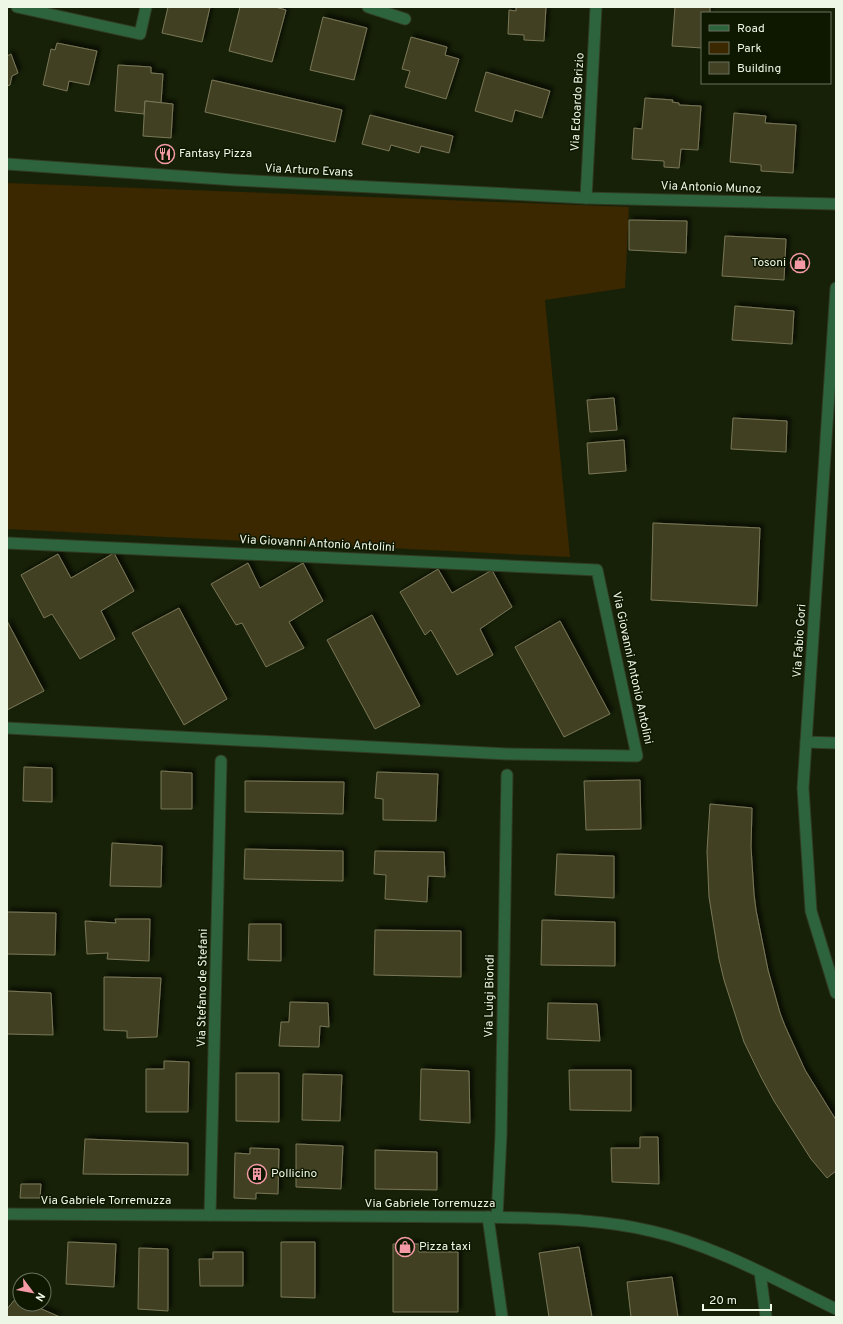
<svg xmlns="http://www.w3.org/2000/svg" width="843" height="1324" viewBox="0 0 843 1324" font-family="Overpass,sans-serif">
	<defs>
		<filter id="shadow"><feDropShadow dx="3.5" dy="-3.5" stdDeviation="2" flood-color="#0009"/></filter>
	</defs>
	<rect width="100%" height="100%" fill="#172107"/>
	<polygon fill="#3b2700" points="7,183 629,207 625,288 545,300 570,557 7,529"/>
	<g fill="#434123" stroke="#797757" filter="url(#shadow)">
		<polygon points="168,7 210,7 202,42 162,33"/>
		<polygon points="240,7 275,7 286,10 272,62 229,51"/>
		<polygon points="516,7 546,7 544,41 524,40 524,35 508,34 509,10 516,11"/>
		<polygon points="675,7 710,7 710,13 702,13 702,48 672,46"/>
		<polygon points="323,17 367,28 354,80 310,70"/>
		<polygon points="411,37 447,47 445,55 459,59 446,99 405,87 410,71 402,69"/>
		<polygon points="57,43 97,51 89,85 69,81 67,91 43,85 51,49 55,50"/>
		<polygon points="11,54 18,73 12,76 10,85 7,86 7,56"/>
		<polygon points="118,65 151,67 151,73 163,74 161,103 145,101 144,114 115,111"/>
		<polygon points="486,72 550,91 542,118 515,110 512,122 475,111"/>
		<polygon points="212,80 342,110 335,142 205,112"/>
		<polygon points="645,98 673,100 672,102 679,103 679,105 701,106 698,150 681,149 679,168 664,167 664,161 632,159 634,128 642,129"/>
		<polygon points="145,101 173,104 171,138 143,136"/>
		<polygon points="734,113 766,116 765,123 796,125 793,173 761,171 761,165 730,162"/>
		<polygon points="370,115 453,136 449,153 421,146 419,153 391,145 389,151 362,144"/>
		<polygon points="629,220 687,221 686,253 629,250"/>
		<polygon points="725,236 786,239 784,280 722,276"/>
		<polygon points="735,306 794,311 792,344 732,340"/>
		<polygon points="614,398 617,430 590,432 587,400"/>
		<polygon points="733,418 787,421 786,452 731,449"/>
		<polygon points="624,440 626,471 589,474 587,443"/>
		<polygon points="653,523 760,528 757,606 651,600"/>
		<polygon points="114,553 134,591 101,611 115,639 80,659 52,614 44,618 21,575 58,554 71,578"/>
		<polygon points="248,563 260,588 303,563 323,601 289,622 304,648 266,667 242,623 236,625 211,584"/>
		<polygon points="438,569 452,593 492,570 512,607 480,629 493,655 457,675 431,630 425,635 400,592"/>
		<polygon points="179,608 227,699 184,725 132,633"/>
		<polygon points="372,615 420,706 375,729 327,640"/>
		<polygon points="7,621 44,691 7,710"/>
		<polygon points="560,621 610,714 564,737 515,647"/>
		<polygon points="24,767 52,768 52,802 23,801"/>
		<polygon points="161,771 192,773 192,809 161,809"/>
		<polygon points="377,772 438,774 436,821 383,820 383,799 375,798"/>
		<polygon points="640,780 641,829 586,830 584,781"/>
		<polygon points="245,781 344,782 343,814 245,812"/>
		<polygon points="710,804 752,808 751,847 754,894 756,910 768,970 780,1013 785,1026 805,1070 836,1120 836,1171 827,1178 811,1159 774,1101 761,1077 744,1042 724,980 719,959 709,897 707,851"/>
		<polygon points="112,843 162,846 161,887 110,886"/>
		<polygon points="245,849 343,851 343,881 244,879"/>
		<polygon points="375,851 444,852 445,877 428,876 427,902 385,899 386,875 374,874"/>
		<polygon points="557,854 614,856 614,898 555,895"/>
		<polygon points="7,912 56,913 55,955 7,954"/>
		<polygon points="115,919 150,919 149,961 107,959 108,953 87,954 85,921 116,923"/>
		<polygon points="542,920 615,922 615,966 541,965"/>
		<polygon points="249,924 281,924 281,961 248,960"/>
		<polygon points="375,930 461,931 461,977 374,975"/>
		<polygon points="104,977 161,978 157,1037 127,1038 127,1031 104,1030"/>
		<polygon points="7,991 51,993 53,1035 7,1034"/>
		<polygon points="290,1002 328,1003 329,1027 320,1026 319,1047 279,1046 281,1022 289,1022"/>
		<polygon points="548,1003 597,1004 600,1041 547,1039"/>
		<polygon points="164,1061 189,1062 188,1112 146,1112 146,1069 164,1069"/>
		<polygon points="421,1069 469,1071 470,1123 420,1120"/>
		<polygon points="569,1070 631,1070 631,1111 570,1110"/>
		<polygon points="236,1073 279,1073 279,1122 236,1121"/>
		<polygon points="303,1074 342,1075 340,1121 302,1120"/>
		<polygon points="640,1137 658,1137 659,1184 612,1182 611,1148 640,1148"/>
		<polygon points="85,1139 188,1143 188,1175 83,1174"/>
		<polygon points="296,1144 343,1146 341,1189 296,1187"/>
		<polygon points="250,1148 279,1149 278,1194 256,1193 256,1199 234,1198 235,1153 250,1154"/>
		<polygon points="375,1150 437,1152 437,1190 375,1189"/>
		<polygon points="21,1184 41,1184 40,1198 20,1198"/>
		<polygon points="68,1242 116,1244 114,1287 66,1284"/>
		<polygon points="281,1242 315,1242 315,1298 281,1297"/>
		<polygon points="393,1244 419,1244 419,1252 458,1252 458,1312 393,1312"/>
		<polygon points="579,1247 592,1317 549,1317 539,1253"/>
		<polygon points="139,1248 168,1249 168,1311 138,1309"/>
		<polygon points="213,1252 243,1252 243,1286 200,1286 199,1259 213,1259"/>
		<polygon points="672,1277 678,1317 631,1317 627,1282"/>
		<polygon points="16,1298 20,1300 20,1304 30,1304 60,1317 7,1317 7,1309"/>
	</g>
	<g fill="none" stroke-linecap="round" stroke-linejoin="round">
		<defs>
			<g id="minor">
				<polyline points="17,7 140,34 146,7"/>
				<polyline points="368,7 405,19"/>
				<polyline points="7,164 235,180 586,198 836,204"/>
				<polyline points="586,198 596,7"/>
				<polyline points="836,288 803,788 811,911 836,993"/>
				<polyline points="7,543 597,570 637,756 507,754 7,728"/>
				<polyline points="806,742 836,743"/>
				<path d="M7,1214L488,1217C543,1219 597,1218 651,1231C714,1245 778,1281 836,1309"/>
				<polyline points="210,1215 221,761"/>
				<polyline points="488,1217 502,1317"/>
				<polyline points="497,1217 501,1135 507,775"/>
				<polyline points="760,1272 766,1317"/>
			</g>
		</defs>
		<use href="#minor" stroke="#313b22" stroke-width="13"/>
		<use href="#minor" stroke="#2d633d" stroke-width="11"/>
	</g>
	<defs>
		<symbol id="restaurant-ring" viewBox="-11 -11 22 22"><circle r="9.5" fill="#0e1801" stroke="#f49aa6" stroke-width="1.5"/><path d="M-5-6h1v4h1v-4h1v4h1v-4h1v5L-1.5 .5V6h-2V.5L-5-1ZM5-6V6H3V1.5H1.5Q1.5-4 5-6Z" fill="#f49aa6"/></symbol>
		<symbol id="shop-ring" viewBox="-11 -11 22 22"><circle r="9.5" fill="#0e1801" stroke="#f49aa6" stroke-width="1.5"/><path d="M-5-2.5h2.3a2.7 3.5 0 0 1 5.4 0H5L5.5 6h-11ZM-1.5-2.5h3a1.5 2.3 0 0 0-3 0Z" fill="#f49aa6"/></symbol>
		<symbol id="building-ring" viewBox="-11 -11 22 22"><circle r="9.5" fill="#0e1801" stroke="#f49aa6" stroke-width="1.5"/><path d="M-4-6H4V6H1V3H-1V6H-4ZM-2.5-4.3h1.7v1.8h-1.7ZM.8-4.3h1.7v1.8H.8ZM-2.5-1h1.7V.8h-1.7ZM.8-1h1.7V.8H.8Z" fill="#f49aa6"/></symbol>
	</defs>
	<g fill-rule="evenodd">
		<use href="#restaurant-ring" x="154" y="143" width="22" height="22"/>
		<use href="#shop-ring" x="789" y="252" width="22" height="22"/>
		<use href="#building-ring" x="246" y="1163" width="22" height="22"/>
		<use href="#shop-ring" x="394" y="1236" width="22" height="22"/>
	</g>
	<g text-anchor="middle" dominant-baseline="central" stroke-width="3" stroke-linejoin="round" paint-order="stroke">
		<g font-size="12" fill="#eef6e6" stroke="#0e1801">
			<text transform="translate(578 102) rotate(-87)">Via Edoardo Brizio</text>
			<text transform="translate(309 171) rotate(3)">Via Arturo Evans</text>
			<text transform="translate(711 188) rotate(2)">Via Antonio Munoz</text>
			<text transform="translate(317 544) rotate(3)">Via Giovanni Antonio Antolini</text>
			<text transform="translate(800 641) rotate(-86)">Via Fabio Gori</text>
			<text transform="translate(632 668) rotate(78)">Via Giovanni Antonio Antolini</text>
			<text transform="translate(203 988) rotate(-89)">Via Stefano de Stefani</text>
			<text transform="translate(490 996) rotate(-89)">Via Luigi Biondi</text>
			<text x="106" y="1201">Via Gabriele Torremuzza</text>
			<text x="430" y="1204">Via Gabriele Torremuzza</text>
		</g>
		<g font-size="12" fill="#eef6e6" stroke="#0e1801" text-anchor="start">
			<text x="179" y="154">Fantasy Pizza</text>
			<text x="786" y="263" text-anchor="end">Tosoni</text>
			<text x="271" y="1174">Pollicino</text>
			<text x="419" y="1247">Pizza taxi</text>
		</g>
	</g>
	<rect width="843" height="1324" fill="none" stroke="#eef6e6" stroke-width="16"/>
	<rect x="701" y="12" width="130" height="72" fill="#0e1801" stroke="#68715d"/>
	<rect x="709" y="25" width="20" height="6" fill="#2d633d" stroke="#68715d"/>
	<text x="737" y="32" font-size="12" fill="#eef6e6">Road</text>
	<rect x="709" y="42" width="20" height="12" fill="#3b2700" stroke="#68715d"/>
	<text x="737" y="52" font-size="12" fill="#eef6e6">Park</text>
	<rect x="709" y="62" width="20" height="12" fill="#434123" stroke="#68715d"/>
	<text x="737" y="72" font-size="12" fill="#eef6e6">Building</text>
	<g transform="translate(32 1292) rotate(122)"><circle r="19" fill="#0e1801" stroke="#68715d"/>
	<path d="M0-3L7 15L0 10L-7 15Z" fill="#f49aa6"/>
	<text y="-6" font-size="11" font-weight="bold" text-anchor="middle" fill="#eef6e6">N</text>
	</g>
	<path d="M703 1304v6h68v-6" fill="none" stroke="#eef6e6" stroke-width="2"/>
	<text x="709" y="1304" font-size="12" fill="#eef6e6" stroke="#0e1801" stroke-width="3" paint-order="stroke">20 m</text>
</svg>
